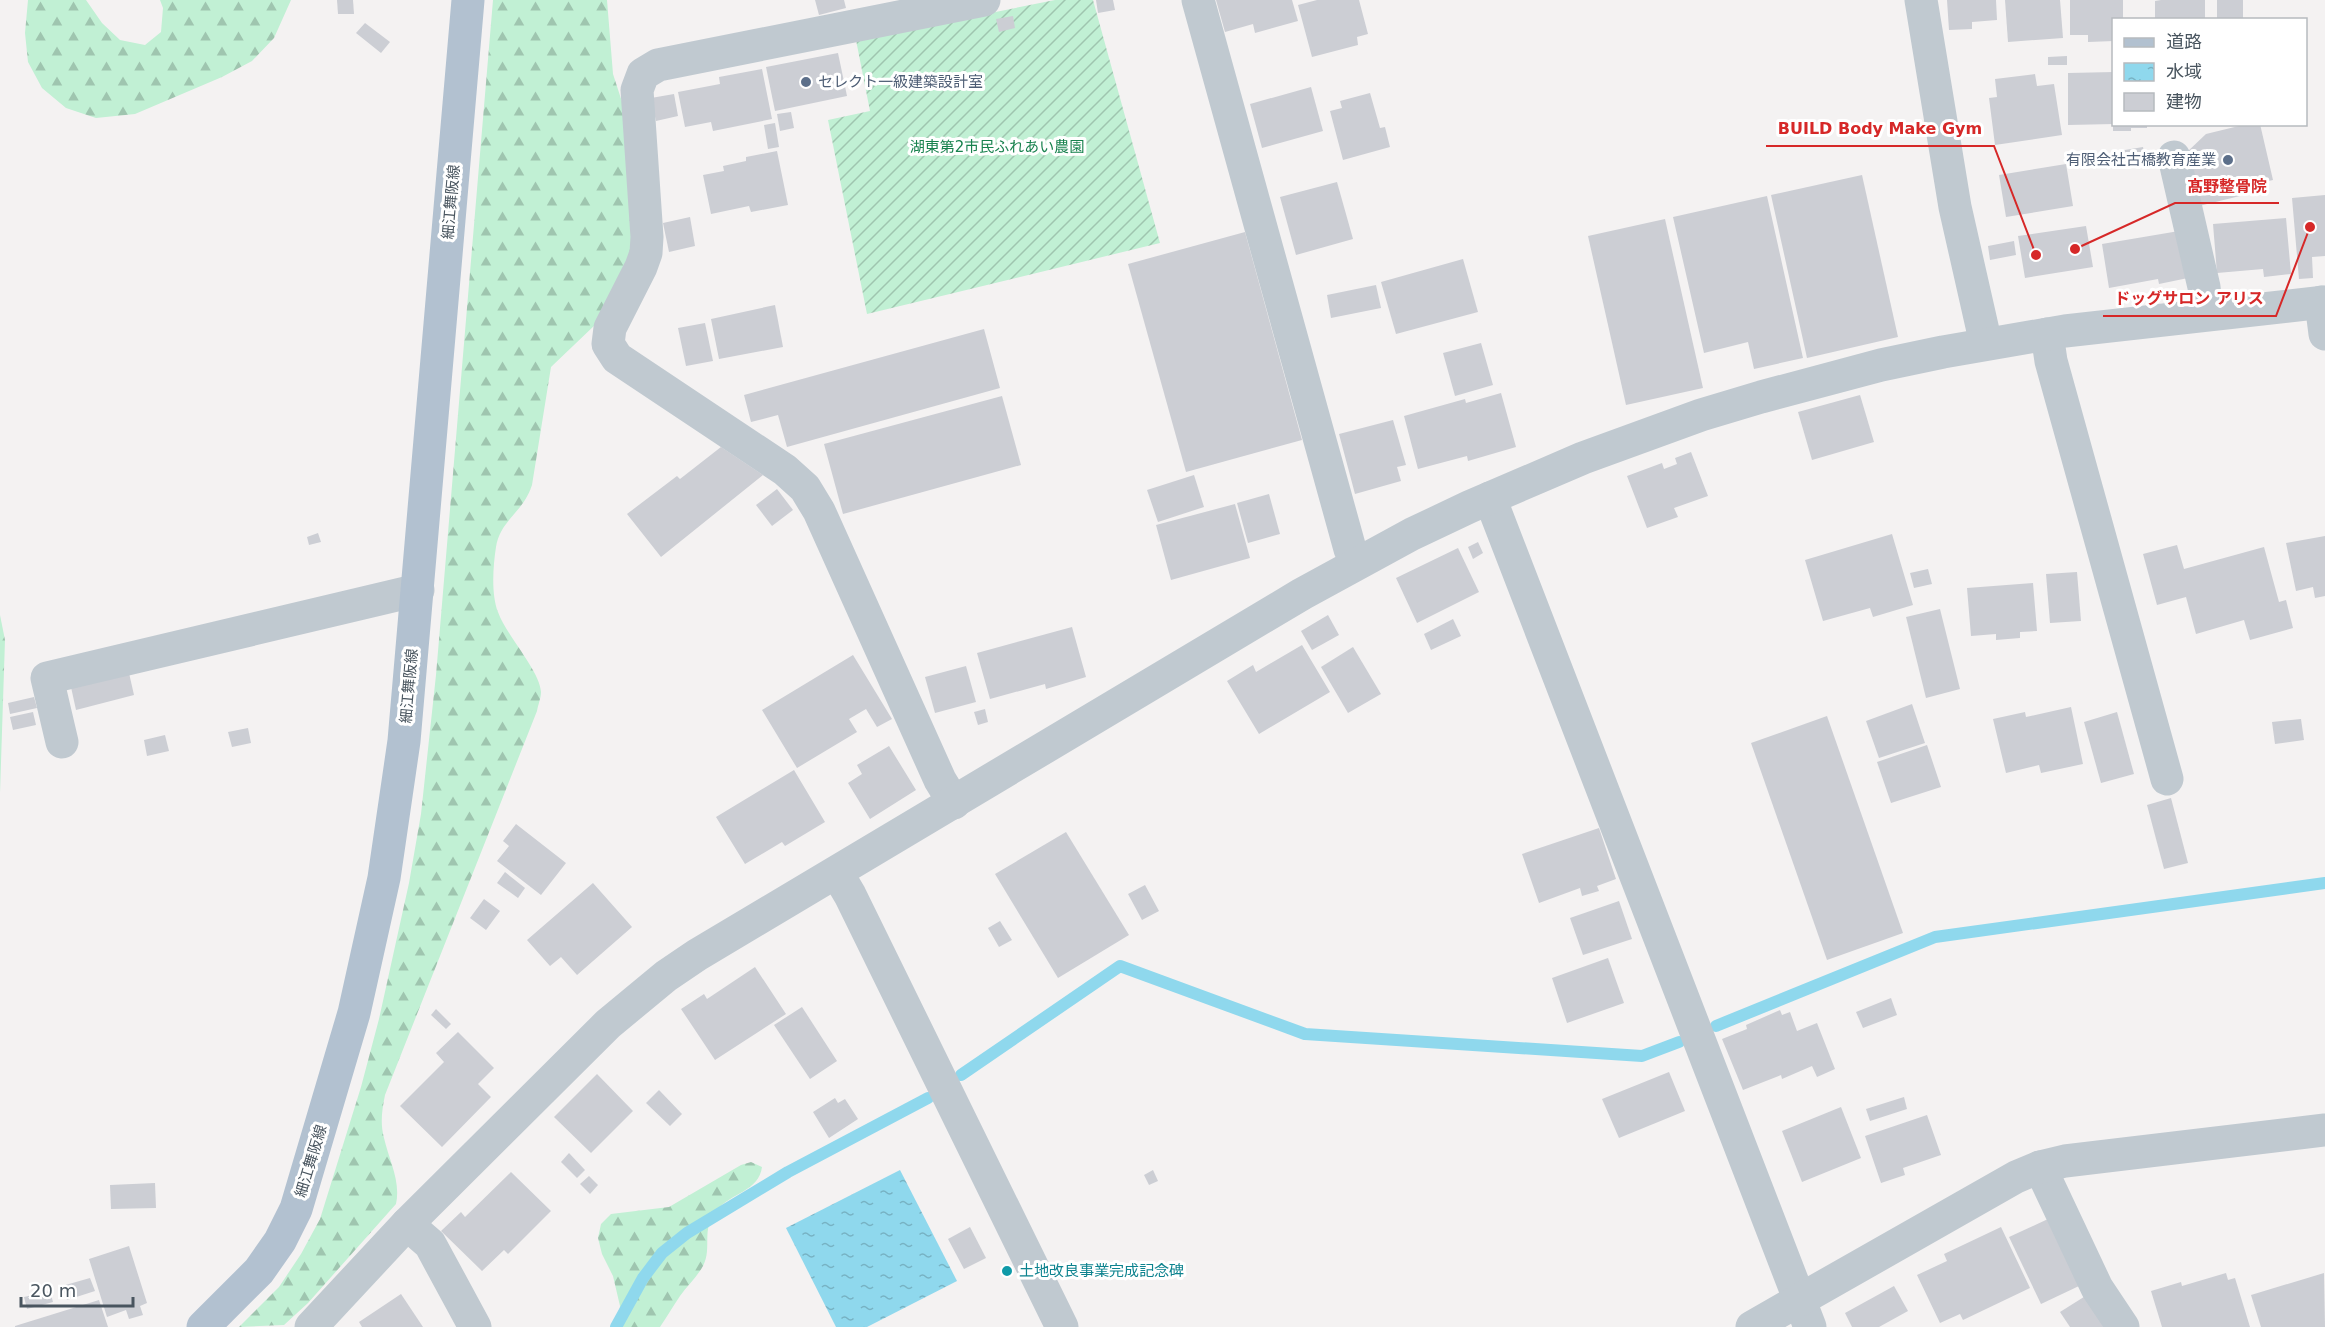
<svg xmlns="http://www.w3.org/2000/svg" width="2325" height="1327" viewBox="0 0 2325 1327" font-family="'DejaVu Sans','Noto Sans JP',sans-serif">
	<defs>
		<pattern id="forest-firs" width="22" height="20" patternUnits="userSpaceOnUse" patternTransform="scale(1.5)"><rect width="22" height="20" fill="#c1f0d4"/><path d="M5 1l3.5 6h-7zM16 11l3.5 6h-7z" fill="#9fc5af"/></pattern>
		<pattern id="garden-furrows" width="10" height="10" patternUnits="userSpaceOnUse" patternTransform="scale(1.5)"><rect width="10" height="10" fill="#c1f0d4"/><path d="M-1 1l2-2M0 10L10 0M9 11l2-2" fill="none" stroke="#9fc5af"/></pattern>
		<pattern id="water-ripples" width="26" height="14" patternUnits="userSpaceOnUse" patternTransform="scale(1.5)"><rect width="26" height="14" fill="#8fd8ed"/><path d="M2 4q2-2 4 0t4 0M15 11q2-2 4 0t4 0" fill="none" stroke="#77b2c3"/></pattern>
	</defs>
	<rect width="100%" height="100%" fill="#f4f2f2"/>
	<g fill="url(#forest-firs)">
		<polygon points="28,0 86,0 102,23 120,40 145,45 161,32 163,8 160,0 291,0 274,38 252,61 222,77 135,114 96,118 66,108 42,88 28,62 25,33"/>
		<path d="M493,0H607L613,74L624,108L632,250L596,324L551,367L532,485C523,513 500,520 496,547C493,566 491,594 498,612C506,635 540,671 541,692C541,698 538,705 537,711L385,1095C382,1110 380,1123 384,1138C389,1160 401,1181 396,1204L308,1303L284,1325L239,1327L279,1287L301,1254L320,1219L361,1087L379,1019L409,883L421,814L436,675Z"/>
		<polygon points="0,615 5,640 0,793"/>
		<path d="M751,1162L762,1167C759,1191 731,1193 717,1210C700,1230 713,1247 703,1266C697,1277 687,1286 680,1296C673,1306 667,1317 660,1327H618L620,1306L613,1276L602,1254L598,1238L601,1224L611,1214L669,1207L741,1165Z"/>
	</g>
	<polygon fill="url(#garden-furrows)" points="1055,0 1093,0 1160,243 867,314 828,120 870,111 856,40"/>
	<polygon fill="url(#water-ripples)" points="900,1170 957,1281 867,1327 836,1327 786,1228"/>
	<g fill="none" stroke-linecap="round" stroke-linejoin="round">
		<g stroke="#8fd8ed" stroke-width="12">
			<polyline points="1716,1026 1935,937 2325,883"/>
			<polyline points="961,1075 1120,966 1305,1034 1642,1056 1679,1042"/>
			<polyline points="616,1327 643,1278 662,1253 687,1233 788,1172 928,1098"/>
		</g>
	</g>
	<g fill="#ccced4">
		<polygon points="337,0 353,0 354,14 338,14"/>
		<polygon points="815,0 844,0 846,8 819,15"/>
		<polygon points="1096,0 1113,0 1115,10 1098,13"/>
		<polygon points="1216,0 1292,0 1298,21 1255,33 1253,24 1225,32"/>
		<polygon points="1317,0 1359,0 1368,34 1357,37 1358,45 1312,57 1298,5"/>
		<polygon points="1947,0 1996,0 1997,20 1972,22 1972,29 1949,30"/>
		<polygon points="2005,0 2060,0 2063,38 2008,42"/>
		<polygon points="2070,0 2123,0 2123,20 2114,20 2114,41 2088,42 2088,35 2070,35"/>
		<polygon points="2161,0 2205,0 2205,20 2155,20 2155,1"/>
		<rect x="2217" y="0" width="26" height="20"/>
		<polygon points="1013,16 1015,28 999,32 996,19"/>
		<polygon points="365,23 390,42 381,53 356,33"/>
		<polygon points="838,53 847,96 775,111 766,67"/>
		<polygon points="2067,56 2067,65 2048,65 2048,57"/>
		<polygon points="762,69 772,119 713,131 711,122 685,127 678,92 720,84 719,77"/>
		<polygon points="2114,72 2114,124 2068,125 2068,73"/>
		<polygon points="2035,74 2037,86 2054,84 2062,135 1995,145 1989,98 1997,97 1995,79"/>
		<polygon points="1311,87 1323,131 1262,148 1250,104"/>
		<polygon points="1370,93 1380,128 1385,127 1390,147 1343,160 1330,111 1342,108 1340,101"/>
		<polygon points="674,94 678,116 656,121 651,98"/>
		<polygon points="791,112 794,128 780,131 777,114"/>
		<polygon points="775,123 779,147 768,149 764,125"/>
		<polygon points="2113,124 2147,124 2147,128 2131,128 2131,131 2113,131"/>
		<polygon points="2247,124 2260,124 2273,180 2239,188 2240,196 2199,206 2186,153 2206,134"/>
		<polygon points="2143,147 2145,159 2121,163 2119,151"/>
		<polygon points="777,151 788,205 751,212 749,206 711,214 703,175 724,171 723,166 746,161 746,157"/>
		<polygon points="2066,164 2073,206 2006,217 1999,175"/>
		<polygon points="1862,175 1898,337 1807,358 1771,195"/>
		<polygon points="1337,182 1353,239 1296,255 1280,197"/>
		<polygon points="2325,195 2325,256 2312,257 2313,278 2299,279 2292,198"/>
		<polygon points="1767,196 1803,358 1754,369 1748,342 1704,353 1673,217"/>
		<polygon points="690,217 695,246 669,252 663,223"/>
		<polygon points="2286,218 2291,274 2264,277 2263,269 2217,273 2213,224"/>
		<polygon points="1665,219 1703,388 1626,405 1588,236"/>
		<polygon points="2086,226 2093,267 2025,278 2018,236"/>
		<polygon points="2179,231 2188,278 2159,284 2158,279 2109,288 2102,244"/>
		<polygon points="1245,232 1302,440 1186,472 1128,264"/>
		<polygon points="2014,241 2016,255 1990,260 1988,246"/>
		<polygon points="1463,259 1478,312 1396,334 1381,282"/>
		<polygon points="1376,285 1381,308 1331,318 1327,295"/>
		<polygon points="775,305 783,347 719,359 711,319"/>
		<polygon points="705,323 713,361 686,366 678,328"/>
		<polygon points="984,329 1000,388 787,447 778,415 751,422 744,395"/>
		<polygon points="1481,343 1493,385 1455,396 1443,353"/>
		<polygon points="1501,393 1516,447 1468,461 1467,456 1418,469 1404,416 1465,399 1466,403"/>
		<polygon points="1860,395 1874,442 1812,460 1798,412"/>
		<polygon points="1002,396 1021,465 843,514 824,444"/>
		<polygon points="1393,420 1406,465 1397,467 1401,481 1355,494 1339,434"/>
		<polygon points="721,447 763,475 661,557 627,514 677,476 680,479"/>
		<polygon points="1691,452 1708,496 1674,508 1678,517 1647,528 1627,476 1662,463 1664,469 1677,464 1675,458"/>
		<polygon points="1194,475 1204,507 1158,522 1147,490"/>
		<polygon points="777,489 793,510 772,526 756,505"/>
		<polygon points="1269,494 1280,534 1248,543 1237,503"/>
		<polygon points="1235,504 1250,558 1171,580 1156,525"/>
		<polygon points="318,533 321,542 309,545 307,537"/>
		<polygon points="1892,534 1913,605 1873,617 1870,608 1823,621 1805,560"/>
		<polygon points="2325,536 2325,596 2315,598 2313,587 2296,591 2286,543"/>
		<polygon points="1478,542 1483,553 1473,559 1468,547"/>
		<polygon points="2177,545 2184,569 2264,547 2279,602 2286,600 2293,628 2250,640 2244,620 2196,634 2186,597 2157,605 2143,554"/>
		<polygon points="1458,548 1479,592 1417,623 1396,578"/>
		<polygon points="1928,569 1932,584 1914,588 1910,573"/>
		<polygon points="2077,572 2081,621 2050,623 2046,574"/>
		<polygon points="2033,583 2037,631 2020,632 2020,638 1996,640 1996,634 1971,636 1967,588"/>
		<polygon points="1940,609 1960,689 1926,698 1906,617"/>
		<polygon points="1328,615 1339,635 1312,650 1301,631"/>
		<polygon points="1453,619 1461,636 1431,650 1424,634"/>
		<polygon points="1072,627 1086,677 1046,689 1045,684 990,699 977,653"/>
		<polygon points="1302,645 1330,692 1259,734 1227,681 1253,665 1256,672"/>
		<polygon points="1353,647 1381,694 1348,713 1321,667"/>
		<polygon points="853,655 892,719 877,727 866,709 849,719 857,732 797,768 762,710"/>
		<polygon points="966,666 976,702 935,713 925,677"/>
		<polygon points="129,673 134,695 76,710 71,687"/>
		<polygon points="34,697 37,708 10,714 8,703"/>
		<polygon points="1912,704 1925,743 1879,758 1866,721"/>
		<polygon points="2071,707 2083,764 2041,773 2039,765 2006,773 1993,719 2025,712 2026,717"/>
		<polygon points="985,709 988,722 978,725 974,712"/>
		<polygon points="33,712 36,725 13,730 10,717"/>
		<polygon points="2117,712 2134,774 2101,783 2084,722"/>
		<polygon points="1827,716 1903,933 1827,960 1751,743"/>
		<polygon points="2301,719 2304,740 2275,744 2272,722"/>
		<polygon points="248,728 251,743 232,747 228,732"/>
		<polygon points="165,735 169,751 147,756 144,740"/>
		<polygon points="1927,745 1941,787 1891,803 1877,762"/>
		<polygon points="889,746 916,790 870,819 848,783 862,774 857,765"/>
		<polygon points="794,770 825,822 785,846 782,842 745,864 716,817"/>
		<polygon points="2171,798 2188,863 2164,869 2147,805"/>
		<polygon points="516,824 566,863 541,895 497,861 509,846 503,841"/>
		<polygon points="1599,828 1616,879 1597,886 1599,891 1582,896 1580,888 1539,903 1522,854"/>
		<polygon points="1066,832 1129,935 1058,978 995,874"/>
		<polygon points="505,872 525,888 518,898 497,883"/>
		<polygon points="593,883 632,927 577,975 561,957 550,966 527,940"/>
		<polygon points="1145,885 1159,911 1142,920 1128,894"/>
		<polygon points="484,899 500,911 486,930 470,918"/>
		<polygon points="1619,901 1632,939 1583,955 1570,918"/>
		<polygon points="1000,921 1012,940 999,947 988,928"/>
		<polygon points="1608,958 1624,1003 1567,1023 1552,978"/>
		<polygon points="755,967 786,1014 715,1060 681,1009 704,994 707,999"/>
		<polygon points="1891,998 1897,1015 1863,1028 1856,1012"/>
		<polygon points="802,1007 837,1061 810,1079 774,1025"/>
		<polygon points="436,1009 451,1024 446,1029 431,1015"/>
		<polygon points="1780,1010 1782,1015 1790,1012 1797,1031 1817,1023 1835,1069 1817,1077 1812,1066 1782,1079 1781,1075 1743,1090 1722,1039 1747,1029 1746,1025"/>
		<polygon points="458,1032 494,1068 478,1084 491,1097 442,1147 400,1106 444,1062 436,1053"/>
		<polygon points="1669,1072 1685,1111 1619,1138 1602,1099"/>
		<polygon points="597,1074 633,1111 591,1153 554,1117"/>
		<polygon points="659,1090 682,1114 670,1126 646,1103"/>
		<polygon points="1904,1097 1907,1109 1870,1121 1866,1109"/>
		<polygon points="835,1098 838,1103 845,1099 858,1119 829,1138 813,1112"/>
		<polygon points="1841,1107 1861,1158 1802,1182 1782,1131"/>
		<polygon points="1927,1115 1941,1155 1903,1168 1905,1175 1881,1183 1865,1136"/>
		<polygon points="569,1153 585,1170 577,1178 561,1162"/>
		<polygon points="1153,1170 1158,1181 1149,1185 1144,1175"/>
		<polygon points="511,1172 551,1211 508,1254 504,1250 482,1271 441,1231 461,1212 465,1217"/>
		<polygon points="589,1176 598,1185 590,1194 580,1184"/>
		<polygon points="155,1183 156,1208 111,1209 110,1185"/>
		<polygon points="2048,1219 2079,1286 2041,1304 2009,1237"/>
		<polygon points="970,1227 986,1258 964,1269 948,1239"/>
		<polygon points="2001,1227 2030,1288 1963,1320 1960,1314 1940,1323 1917,1275 1947,1261 1944,1254"/>
		<polygon points="129,1246 147,1303 140,1306 143,1315 129,1319 126,1310 107,1317 89,1259"/>
		<polygon points="2226,1273 2228,1280 2235,1278 2250,1327 2162,1327 2151,1291 2181,1282 2182,1286"/>
		<polygon points="2324,1273 2325,1327 2261,1327 2251,1295"/>
		<polygon points="90,1278 95,1291 67,1300 62,1286"/>
		<polygon points="1894,1286 1908,1311 1879,1327 1852,1327 1845,1313"/>
		<polygon points="50,1291 53,1302 27,1309 24,1297"/>
		<polygon points="401,1294 423,1327 362,1327 359,1322"/>
		<polygon points="2087,1295 2109,1327 2070,1327 2060,1312"/>
		<polygon points="99,1300 108,1327 15,1327 15,1326"/>
	</g>
	<g fill="none" stroke-linecap="round" stroke-linejoin="round">
		<g stroke="#c0c9d0" stroke-width="33">
			<polyline points="1198,0 1350,549 1357,563"/>
			<polyline points="1921,0 1955,207 1986,344"/>
			<polyline points="2174,157 2204,287 2207,314"/>
			<polyline points="2321,302 2325,334"/>
			<polyline points="2047,334 2051,361 2167,779"/>
			<polyline points="1490,498 1810,1327"/>
			<polyline points="62,742 47,678 418,590"/>
			<polyline points="954,803 940,780 819,511 805,488 785,470 617,358 608,344 610,328 641,267 646,253 647,237 637,90 643,74 658,65 984,0"/>
			<polyline points="837,873 850,895 1062,1327"/>
			<polyline points="2040,1167 2097,1288 2123,1327"/>
			<polyline points="407,1224 430,1244 475,1327"/>
			<polyline points="311,1327 407,1224 608,1024 666,976 697,955 1302,594 1412,534 1469,507 1583,458 1701,415 1761,397 1881,365 1943,352 2065,331 2325,302"/>
			<polyline points="1752,1327 2016,1177 2040,1167 2065,1161 2325,1130"/>
		</g>
		<polyline stroke="#b2c1d0" stroke-width="33" points="203,1327 259,1271 280,1241 296,1209 354,1013 384,878 404,741 468,0"/>
	</g>
	<g fill="#5c6f8a" stroke="#fff" stroke-width="2">
		<circle cx="806" cy="82" r="6"/>
		<circle cx="2228" cy="160" r="6"/>
	</g>
	<circle fill="#0f9aa8" stroke="#fff" stroke-width="2" cx="1007" cy="1271" r="6"/>
	<g text-anchor="middle" dominant-baseline="central" stroke-width="6" stroke-linejoin="round" paint-order="stroke">
		<g font-size="15" fill="#4e5e75" stroke="#fff" text-anchor="start">
			<text x="818" y="82">セレクト一級建築設計室</text>
			<text x="2216" y="160" text-anchor="end">有限会社古橋教育産業</text>
		</g>
		<g font-size="15" fill="#18824e" stroke="#fff">
			<text x="997" y="147">湖東第2市民ふれあい農園</text>
		</g>
		<g font-size="15" fill="#49555f" stroke="#fff">
			<text transform="translate(451 202) rotate(-85)">細江舞阪線</text>
			<text transform="translate(409 686) rotate(-85)">細江舞阪線</text>
			<text transform="translate(311 1161) rotate(-73)">細江舞阪線</text>
		</g>
		<g font-size="15" fill="#0d838f" stroke="#fff" text-anchor="start">
			<text x="1019" y="1271">土地改良事業完成記念碑</text>
		</g>
	</g>
	<path fill="none" stroke="#d62828" stroke-width="2" d="M2036 255L1994 146H1766M2075 249L2175 203H2279M2310 227L2276 316H2103"/>
	<g fill="#d62828" stroke="#fff" stroke-width="2">
		<circle cx="2036" cy="255" r="6"/>
		<circle cx="2075" cy="249" r="6"/>
		<circle cx="2310" cy="227" r="6"/>
	</g>
	<g font-size="16" text-anchor="middle" font-weight="bold" fill="#d62828" stroke="#fff" stroke-width="6" stroke-linejoin="round" paint-order="stroke">
		<text x="1880" y="134">BUILD Body Make Gym</text>
		<text x="2227" y="192">髙野整骨院</text>
		<text x="2189" y="304">ドッグサロン アリス</text>
	</g>
	<rect x="2112" y="18" width="195" height="108" fill="#ffffff" stroke="#b6bbbf" stroke-width="1.5"/>
	<rect x="2124" y="38" width="30" height="9" fill="#b2c1d0" stroke="#b6bbbf" stroke-width="1.5"/>
	<text x="2166" y="48" font-size="18" fill="#49555f">道路</text>
	<rect x="2124" y="63" width="30" height="18" fill="url(#water-ripples)" stroke="#b6bbbf" stroke-width="1.5"/>
	<text x="2166" y="78" font-size="18" fill="#49555f">水域</text>
	<rect x="2124" y="93" width="30" height="18" fill="#ccced4" stroke="#b6bbbf" stroke-width="1.5"/>
	<text x="2166" y="108" font-size="18" fill="#49555f">建物</text>
	<path d="M21 1297v9h112v-9" fill="none" stroke="#49555f" stroke-width="3"/>
	<text x="30" y="1297" font-size="18" fill="#49555f" stroke="#ffffff" stroke-width="4.5" paint-order="stroke">20 m</text>
</svg>
